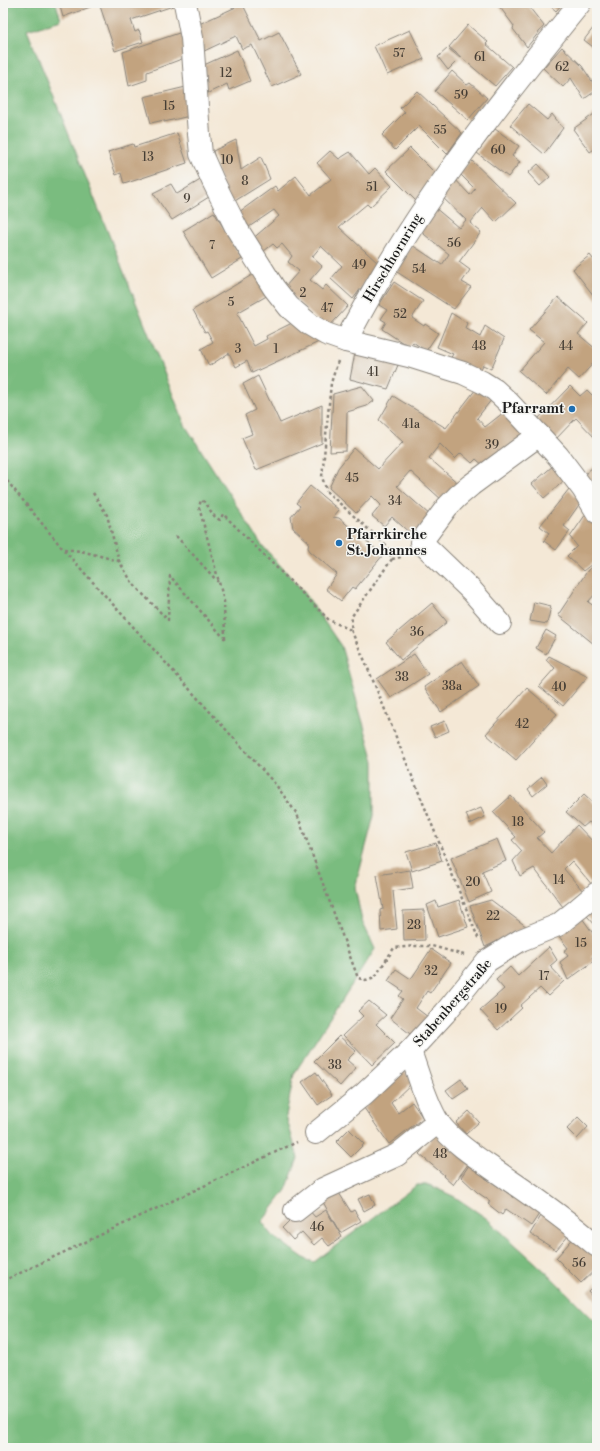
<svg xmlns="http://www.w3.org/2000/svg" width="600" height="1451" viewBox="0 0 600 1451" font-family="'Libre Bodoni',serif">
	<rect width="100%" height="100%" fill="#f6f6f2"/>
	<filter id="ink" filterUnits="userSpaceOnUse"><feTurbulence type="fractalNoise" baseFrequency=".025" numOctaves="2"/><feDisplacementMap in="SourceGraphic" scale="8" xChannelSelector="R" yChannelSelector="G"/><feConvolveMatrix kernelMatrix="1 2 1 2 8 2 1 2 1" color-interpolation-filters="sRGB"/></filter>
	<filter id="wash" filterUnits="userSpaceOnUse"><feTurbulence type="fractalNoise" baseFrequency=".012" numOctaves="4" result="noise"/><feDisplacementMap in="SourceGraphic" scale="16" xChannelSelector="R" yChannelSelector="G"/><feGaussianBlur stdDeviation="0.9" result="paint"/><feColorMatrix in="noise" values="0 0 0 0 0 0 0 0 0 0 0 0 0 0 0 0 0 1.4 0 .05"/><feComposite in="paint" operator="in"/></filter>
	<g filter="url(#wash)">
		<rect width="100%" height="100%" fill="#f4e8d6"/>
		<polygon fill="#7abc7f" stroke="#4b6c4e" points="3,3 56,3 61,20 27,30 185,425 261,544 304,592 341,646 374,761 374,816 355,888 362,921 375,949 294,1074 286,1116 298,1158 286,1190 262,1222 274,1237 307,1260 314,1262 417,1185 429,1185 455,1197 486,1218 550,1276 597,1323 597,1448 3,1448"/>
		<g id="blocks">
			<g fill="#c2a37f">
				<polygon points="59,3 101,3 63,17"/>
				<polygon points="110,3 175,3 176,5 131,20 135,32 139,30 143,42 115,51 100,6"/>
				<polygon points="234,3 242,3 261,41 279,32 301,74 272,87 252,45 242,49 236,36 202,52 197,25 236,7"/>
				<polygon points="502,3 526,3 544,26 527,47 513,29 514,26 499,6"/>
				<polygon points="547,3 563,3 556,11"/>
				<polygon points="597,23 597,50 584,40"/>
				<polygon points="468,25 488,42 486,44 512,67 495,86 449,47"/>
				<polygon points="410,30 424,59 387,75 374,46"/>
				<polygon points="182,32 187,57 147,72 147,80 129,86 123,52"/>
				<polygon points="562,47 582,66 597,89 597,90 584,99 571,78 563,87 543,68"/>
				<polygon points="448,48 460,58 448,70 438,57"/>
				<polygon points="237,50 250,81 229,90 227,84 206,94 204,65"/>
				<polygon points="452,71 467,85 470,83 487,98 468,120 435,91"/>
				<polygon points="190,86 194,115 164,122 164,120 151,123 144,97"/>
				<polygon points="417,91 462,133 447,154 419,126 395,150 382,135 405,112 400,108"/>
				<polygon points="528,104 547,120 552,114 563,128 544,154 510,125"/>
				<polygon points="597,112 597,147 590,152 573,129"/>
				<polygon points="495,129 519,146 512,156 520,162 508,177 477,153"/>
				<polygon points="177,133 187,163 124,184 121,173 116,175 108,152 133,144 134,147"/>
				<polygon points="236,140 241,170 261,157 270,179 230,204 221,184 213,151"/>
				<polygon points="410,148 436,174 416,201 386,171"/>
				<polygon points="330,151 339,159 350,152 369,174 375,168 392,186 370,207 367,204 339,227 379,264 353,299 331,279 342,266 321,246 312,257 322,266 310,280 322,290 326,285 348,306 327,329 284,288 299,271 288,262 292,256 282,244 277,248 273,244 259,255 250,241 279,216 274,210 243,231 235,215 275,186 278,191 296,176 311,195 331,179 317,163"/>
				<polygon points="471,160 516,203 496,222 483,208 470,223 481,232 459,262 470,270 462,282 471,287 454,309 397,272 412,245 442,265 449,254 420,231 434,207 459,228 466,220 440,195 453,177 470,195 475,189 459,173"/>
				<polygon points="538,164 550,177 540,186 528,173"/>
				<polygon points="202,179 212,195 172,220 153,193 171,184 177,194"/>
				<polygon points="214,212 242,259 211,278 183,231"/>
				<polygon points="590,255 597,264 597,300 573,269"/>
				<polygon points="257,272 270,294 237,313 254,346 267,339 266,336 298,320 321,341 252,373 247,361 236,367 229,353 209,366 201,349 213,342 207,331 205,332 193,310"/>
				<polygon points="394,282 423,301 412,318 424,326 425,324 438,333 426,351 413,342 409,347 382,329 386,322 381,319 387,310 379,305"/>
				<polygon points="558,297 588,323 578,334 597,350 597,359 579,379 568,369 546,395 519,371 544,342 529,330"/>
				<polygon points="451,313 467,323 465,328 480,337 485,326 504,339 491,369 483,365 479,373 449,361 453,354 437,347"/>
				<polygon points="355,353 398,365 388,389 350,379"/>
				<polygon points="258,376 280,423 322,405 322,443 256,470 242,438 252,434 245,415 255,410 243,384"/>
				<polygon points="362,386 374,401 367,406 347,412 346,451 330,452 333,394"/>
				<polygon points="570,386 580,396 587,390 597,400 597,440 576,418 554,441 535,422"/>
				<polygon points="476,389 492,399 477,418 485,427 508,409 527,437 485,467 476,459 472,463 461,453 455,459 440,444 429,458 460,485 442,500 410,471 397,486 431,516 413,536 392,517 384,526 372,516 381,505 372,496 356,513 329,488 338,468 354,448 378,469 403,442 379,420 393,396 446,428"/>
				<polygon points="597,464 597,489 594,491 582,476"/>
				<polygon points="554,465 566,479 544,498 532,484"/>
				<polygon points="310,486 339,510 333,517 339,518 383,555 355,589 352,587 341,601 326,589 337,574 310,551 308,548 309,542 293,528 291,517 300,506 296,503"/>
				<polygon points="569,489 581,502 564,526 570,531 556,550 544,541 549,533 540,526"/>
				<polygon points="588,511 597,525 597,560 583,571 567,556 577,546 570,537"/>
				<polygon points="597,562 597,592 588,602 597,608 597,640 594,644 558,615 588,570"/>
				<polygon points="534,602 551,606 547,624 530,621"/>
				<polygon points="432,603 447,622 401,660 386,642"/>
				<polygon points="546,630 556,636 546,654 536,648"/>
				<polygon points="414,654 428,674 391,698 377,679"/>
				<polygon points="549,656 588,676 563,706 539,686 555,668 546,660"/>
				<polygon points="462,661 479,686 441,712 424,687"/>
				<polygon points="527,688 557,714 516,760 486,734"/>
				<polygon points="445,721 449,731 435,737 430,727"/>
				<polygon points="542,777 547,784 533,796 528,789"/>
				<polygon points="584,794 597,806 597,828 589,822 583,827 566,812"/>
				<polygon points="511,796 544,832 537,838 551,853 577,825 597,846 597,882 593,886 572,861 564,869 583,891 563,907 534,868 520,876 513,861 522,851 512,840 516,837 493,812"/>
				<polygon points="481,808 485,817 470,824 466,814"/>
				<polygon points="497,839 506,861 482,871 491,892 469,902 451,858"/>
				<polygon points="436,843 442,861 412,871 406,852"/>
				<polygon points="410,870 413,888 393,891 397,929 381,931 380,910 383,909 377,875"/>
				<polygon points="459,900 468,927 438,937 427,905 436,901 438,907"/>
				<polygon points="491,900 527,927 485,947 470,906"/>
				<polygon points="597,907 597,927 587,916"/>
				<polygon points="424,910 425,940 404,941 403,911"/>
				<polygon points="582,918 597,939 597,953 592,957 594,961 568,980 560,962 568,956 564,951 568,948 558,935"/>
				<polygon points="549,947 557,960 550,966 564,981 548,996 540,988 520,1006 522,1008 498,1030 480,1010 504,989 496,980 510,967 518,976"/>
				<polygon points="431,949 451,963 430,993 427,991 416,1008 428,1017 414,1037 390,1018 403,999 399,996 403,991 388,981 396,969 411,979"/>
				<polygon points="369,1001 386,1015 376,1024 395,1043 372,1065 343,1035 363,1016 358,1011"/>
				<polygon points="339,1036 356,1051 347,1060 356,1068 340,1086 314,1061"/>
				<polygon points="404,1070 413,1082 391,1103 398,1113 412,1102 423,1118 389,1144 364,1108"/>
				<polygon points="316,1072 332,1095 318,1105 302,1082"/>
				<polygon points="461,1079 468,1089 453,1099 446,1090"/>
				<polygon points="469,1111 479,1122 466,1134 456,1123"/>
				<polygon points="578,1117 588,1127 577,1139 567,1129"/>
				<polygon points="349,1129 364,1144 351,1157 336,1142"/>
				<polygon points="436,1134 469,1163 453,1185 443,1176 444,1175 419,1154"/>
				<polygon points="474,1158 491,1171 485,1178 514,1197 543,1208 531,1226 506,1209 502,1215 488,1204 490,1201 477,1192 461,1177"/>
				<polygon points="339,1193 351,1212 354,1210 361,1221 340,1233 323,1202"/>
				<polygon points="370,1194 375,1205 364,1211 358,1199"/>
				<polygon points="308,1209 315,1217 326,1210 342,1237 329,1246 322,1238 314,1245 302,1232 293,1240 282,1228 291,1219 293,1222"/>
				<polygon points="544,1211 570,1234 556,1250 530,1234"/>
				<polygon points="577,1234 597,1256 597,1268 581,1283 556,1258"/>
				<polygon points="597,1282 597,1301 588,1291"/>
			</g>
		</g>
	</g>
	<g filter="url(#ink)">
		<use href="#blocks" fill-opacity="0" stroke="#888279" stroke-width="1"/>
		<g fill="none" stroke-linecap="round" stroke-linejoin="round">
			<defs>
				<g id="minor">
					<polyline points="185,3 192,38 199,134 201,154 213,181 237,229 274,288 289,307 309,324 326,334 346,341 409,356 463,373 482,382 495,390 508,402 558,456 583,489 597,512"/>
					<path d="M346,341C358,316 373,291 387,267C443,173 511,88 580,3"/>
					<polyline points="500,623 472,591 421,542 447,507 458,496 471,485 539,435"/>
					<path d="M410,1051C418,1073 426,1103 438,1122C454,1145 487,1164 509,1180C540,1201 569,1222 597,1246"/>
					<polyline points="316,1133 364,1094 410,1051 445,1013 487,961 521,940 558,925 578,909 597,893"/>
					<polyline points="295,1211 323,1189 397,1155 438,1122"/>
				</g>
			</defs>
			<use href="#minor" stroke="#888279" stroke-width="24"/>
			<g stroke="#888279" stroke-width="2.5" stroke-dasharray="3 3" stroke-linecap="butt">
				<polyline points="338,361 331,383 322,477 327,492 386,545 392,559"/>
				<polyline points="3,476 63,549 276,785 297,814 358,978 366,980 375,977 394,948 415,946 432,946 464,955"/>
				<polyline points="93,493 107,515 119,561 133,584 168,620 170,576 225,639"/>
				<polyline points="176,536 218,582"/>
				<polyline points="64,549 81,551 119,561"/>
				<polyline points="392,559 352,616 351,630 365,661 479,940"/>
				<polyline points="392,559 401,557 403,553"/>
				<polyline points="3,572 7,541 3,477"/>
				<path d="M225,639L224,601L199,507L201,500C212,506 208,514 220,520L223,514L329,620L351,630"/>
				<polyline points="3,1281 297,1142"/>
			</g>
			<use href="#minor" stroke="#fff" stroke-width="22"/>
		</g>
	</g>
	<g fill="#1f6fb2" stroke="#f6f6f2" stroke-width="1.5">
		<circle cx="572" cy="409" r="4"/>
		<circle cx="339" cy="543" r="4"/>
	</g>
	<g text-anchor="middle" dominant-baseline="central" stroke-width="3" stroke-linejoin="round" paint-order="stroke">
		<g font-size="12" fill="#463e35">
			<text x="399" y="53">57</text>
			<text x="480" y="57">61</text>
			<text x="562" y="67">62</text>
			<text x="226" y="73">12</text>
			<text x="461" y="95">59</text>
			<text x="169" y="106">15</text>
			<text x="440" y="130">55</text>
			<text x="498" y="150">60</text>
			<text x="148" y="157">13</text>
			<text x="227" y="160">10</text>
			<text x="245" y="181">8</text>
			<text x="372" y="187">51</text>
			<text x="187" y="199">9</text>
			<text x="454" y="243">56</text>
			<text x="212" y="245">7</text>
			<text x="359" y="265">49</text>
			<text x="419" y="269">54</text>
			<text x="303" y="293">2</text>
			<text x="231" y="302">5</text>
			<text x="327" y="308">47</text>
			<text x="400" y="314">52</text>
			<text x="479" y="346">48</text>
			<text x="566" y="346">44</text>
			<text x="238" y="349">3</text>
			<text x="276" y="349">1</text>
			<text x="373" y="372">41</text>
			<text x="411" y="424">41a</text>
			<text x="492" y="445">39</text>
			<text x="352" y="478">45</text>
			<text x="395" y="501">34</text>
			<text x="417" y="632">36</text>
			<text x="402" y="677">38</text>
			<text x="452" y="686">38a</text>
			<text x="559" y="687">40</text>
			<text x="522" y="724">42</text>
			<text x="518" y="822">18</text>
			<text x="559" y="880">14</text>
			<text x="473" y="882">20</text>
			<text x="493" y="916">22</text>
			<text x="414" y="925">28</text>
			<text x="581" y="943">15</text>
			<text x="431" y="971">32</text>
			<text x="544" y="976">17</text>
			<text x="501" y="1009">19</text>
			<text x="335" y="1065">38</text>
			<text x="440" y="1154">48</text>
			<text x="317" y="1227">46</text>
			<text x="579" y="1263">56</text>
		</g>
		<g font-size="14" fill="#1c1c1c" stroke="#f6f6f2">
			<text transform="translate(393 258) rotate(-59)">Hirschhornring</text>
			<text transform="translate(453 1003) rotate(-49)">Stabenbergstraße</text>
		</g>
		<g font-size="14" font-weight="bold" fill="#1c1c1c" stroke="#f6f6f2" text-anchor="end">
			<text x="564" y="409">Pfarramt</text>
			<text x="347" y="535" text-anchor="start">Pfarrkirche<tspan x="347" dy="16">St. Johannes</tspan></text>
		</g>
	</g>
	<rect width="600" height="1451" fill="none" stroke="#f6f6f2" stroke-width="16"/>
</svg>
